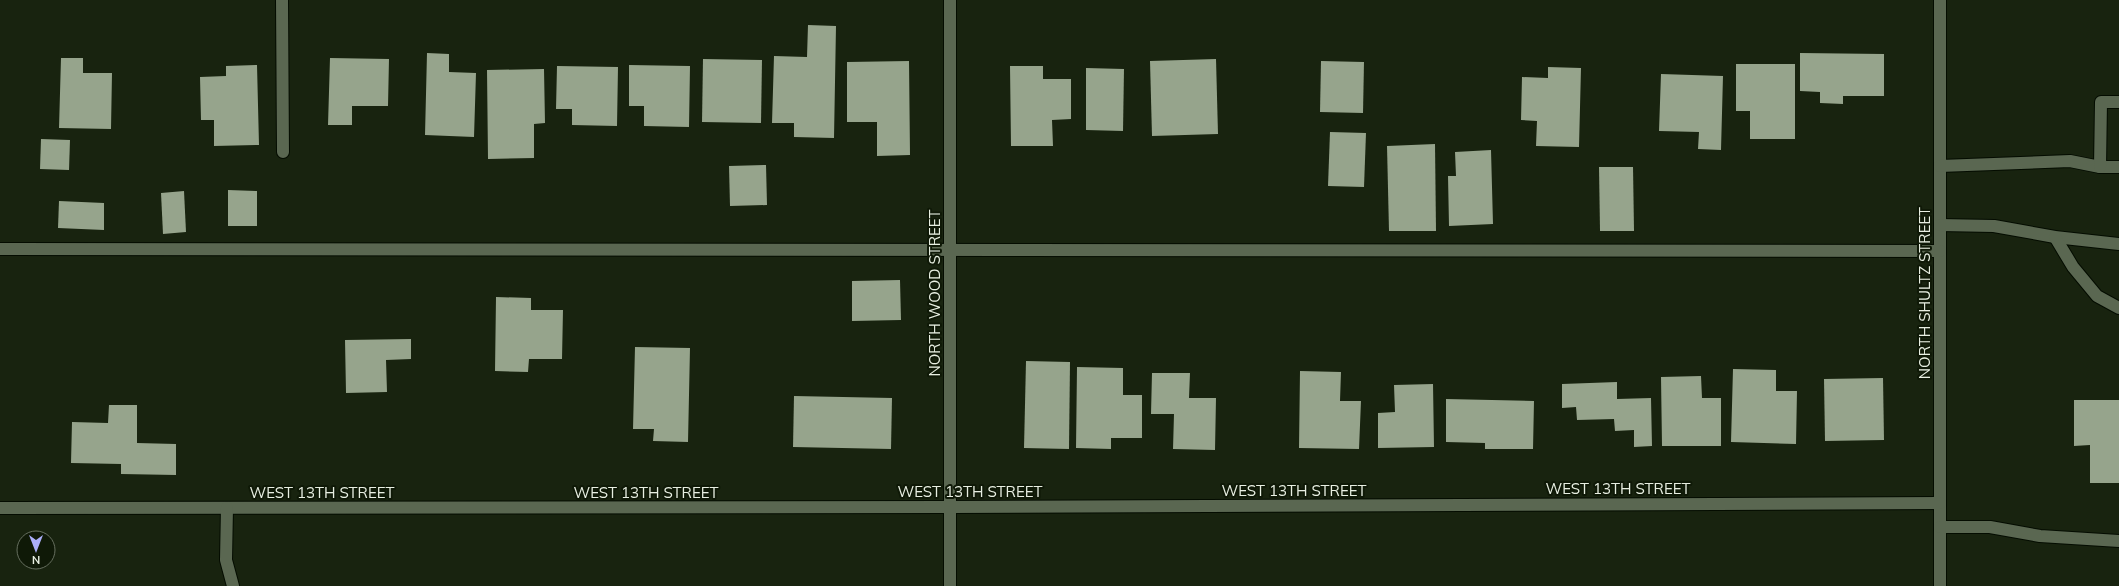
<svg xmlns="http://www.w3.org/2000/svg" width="2119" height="586" viewBox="0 0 2119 586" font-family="Mulish,sans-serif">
	<rect width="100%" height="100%" fill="#18230f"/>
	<g fill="#96a48c">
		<polygon points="808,25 836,26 834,138 794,137 794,123 772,123 774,56 807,57"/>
		<polygon points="427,53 449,54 449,72 476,73 474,137 425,135"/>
		<polygon points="1800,53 1884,54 1884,96 1843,96 1843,104 1820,103 1820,92 1800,91"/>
		<polygon points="61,58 83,58 83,73 112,73 111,129 59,128"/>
		<polygon points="330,58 389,59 388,106 352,106 352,125 328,125"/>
		<polygon points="703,59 762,60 761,123 702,122"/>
		<polygon points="1216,59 1218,134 1152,136 1150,61"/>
		<polygon points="909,61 910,155 877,156 877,122 847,122 847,62"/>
		<polygon points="1321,61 1364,62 1363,113 1320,112"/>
		<polygon points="1736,64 1795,64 1795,139 1750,139 1750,111 1736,111"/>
		<polygon points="257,65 259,145 214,146 214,120 201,120 200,77 226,76 226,66"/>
		<polygon points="629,65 690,66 689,127 644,126 644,106 629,106"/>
		<polygon points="557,66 618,67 617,126 572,125 572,109 556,109"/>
		<polygon points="1010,66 1043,66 1043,79 1071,79 1071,119 1052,120 1053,146 1011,146"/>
		<polygon points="1548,67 1581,68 1579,147 1536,146 1537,121 1521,120 1522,77 1548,78"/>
		<polygon points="1086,68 1124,69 1123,131 1086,130"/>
		<polygon points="544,69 545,123 534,124 534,158 488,159 487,70"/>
		<polygon points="1661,74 1723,76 1721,150 1698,149 1699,132 1659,131"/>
		<polygon points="1330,132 1366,133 1364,187 1328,186"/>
		<polygon points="41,139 70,140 69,170 40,169"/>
		<polygon points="1435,144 1436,231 1389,231 1387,146"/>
		<polygon points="1491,150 1493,224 1449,226 1448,176 1456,176 1455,152"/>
		<polygon points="766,165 767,205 730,206 729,166"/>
		<polygon points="1599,167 1633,167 1634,231 1600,231"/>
		<polygon points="228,190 257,191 257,226 228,226"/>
		<polygon points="184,191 186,232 163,234 161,193"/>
		<polygon points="59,201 104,203 104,230 58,228"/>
		<polygon points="900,280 901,320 852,321 852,281"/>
		<polygon points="496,297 531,298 531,310 563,310 562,359 529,359 528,372 495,371"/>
		<polygon points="411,339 411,359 386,360 387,392 346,393 345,340"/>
		<polygon points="635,347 690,348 688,442 653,441 654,429 633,429"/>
		<polygon points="1026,361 1070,362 1069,449 1024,448"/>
		<polygon points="1077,367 1123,368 1123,395 1142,395 1142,438 1111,438 1111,449 1076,448"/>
		<polygon points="1733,369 1776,370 1776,391 1797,391 1796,444 1731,442"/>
		<polygon points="1300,371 1341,372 1340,401 1361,401 1359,449 1299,448"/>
		<polygon points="1152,373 1190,373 1189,398 1216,398 1215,450 1173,449 1174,414 1151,414"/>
		<polygon points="1701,376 1702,398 1721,398 1721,446 1662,446 1661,377"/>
		<polygon points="1883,378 1884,440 1825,441 1824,379"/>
		<polygon points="1617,382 1617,399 1651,398 1652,446 1634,447 1634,430 1615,431 1614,419 1577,420 1576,407 1562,408 1562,384"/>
		<polygon points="1433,384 1434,447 1378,448 1378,413 1395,412 1394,385"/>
		<polygon points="794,396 892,398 891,449 793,447"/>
		<polygon points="1446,399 1534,401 1533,449 1485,449 1485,443 1446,442"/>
		<polygon points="2074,400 2119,400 2119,483 2090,483 2090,445 2074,446"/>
		<polygon points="109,405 137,405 137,443 176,444 176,475 121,474 121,464 71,463 72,422 108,423"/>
	</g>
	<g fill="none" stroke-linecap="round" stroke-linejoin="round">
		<defs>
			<g id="minor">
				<polyline points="282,0 283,152"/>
				<polyline points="1940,0 1940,586"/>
				<polyline points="1940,166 2070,161 2100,167 2119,167"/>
				<polyline points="2100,167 2101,102 2119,102"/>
				<polyline points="1940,225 1994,226 2055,237 2119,244"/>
				<polyline points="2055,237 2073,267 2097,296 2119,308"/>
				<polyline points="0,249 1940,251"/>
				<polyline points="0,508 950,507 1940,503"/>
				<polyline points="227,508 226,560 233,586"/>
				<polyline points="1940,527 1990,527 2040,536 2119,541"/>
				<polyline points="950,586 950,0"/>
			</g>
		</defs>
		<use href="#minor" stroke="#040c00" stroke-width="14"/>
		<use href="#minor" stroke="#5a6751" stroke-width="12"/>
	</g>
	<g text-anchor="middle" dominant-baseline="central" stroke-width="4" stroke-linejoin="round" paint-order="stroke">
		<g font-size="15" fill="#e8efe2" stroke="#0f1907">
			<text transform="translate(934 293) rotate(-90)">NORTH WOOD STREET</text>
			<text transform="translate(1924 293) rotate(-90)">NORTH SHULTZ STREET</text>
			<text x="1618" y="488">WEST 13TH STREET</text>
			<text x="1294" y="490">WEST 13TH STREET</text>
			<text x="970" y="491">WEST 13TH STREET</text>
			<text x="322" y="492">WEST 13TH STREET</text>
			<text x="646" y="492">WEST 13TH STREET</text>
		</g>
	</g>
	<g transform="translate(36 550) rotate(180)"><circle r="19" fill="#0f1907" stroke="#666f5f"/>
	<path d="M0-3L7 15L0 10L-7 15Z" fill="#acaffb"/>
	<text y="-6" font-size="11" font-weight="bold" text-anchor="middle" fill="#e8efe2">N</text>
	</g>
</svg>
